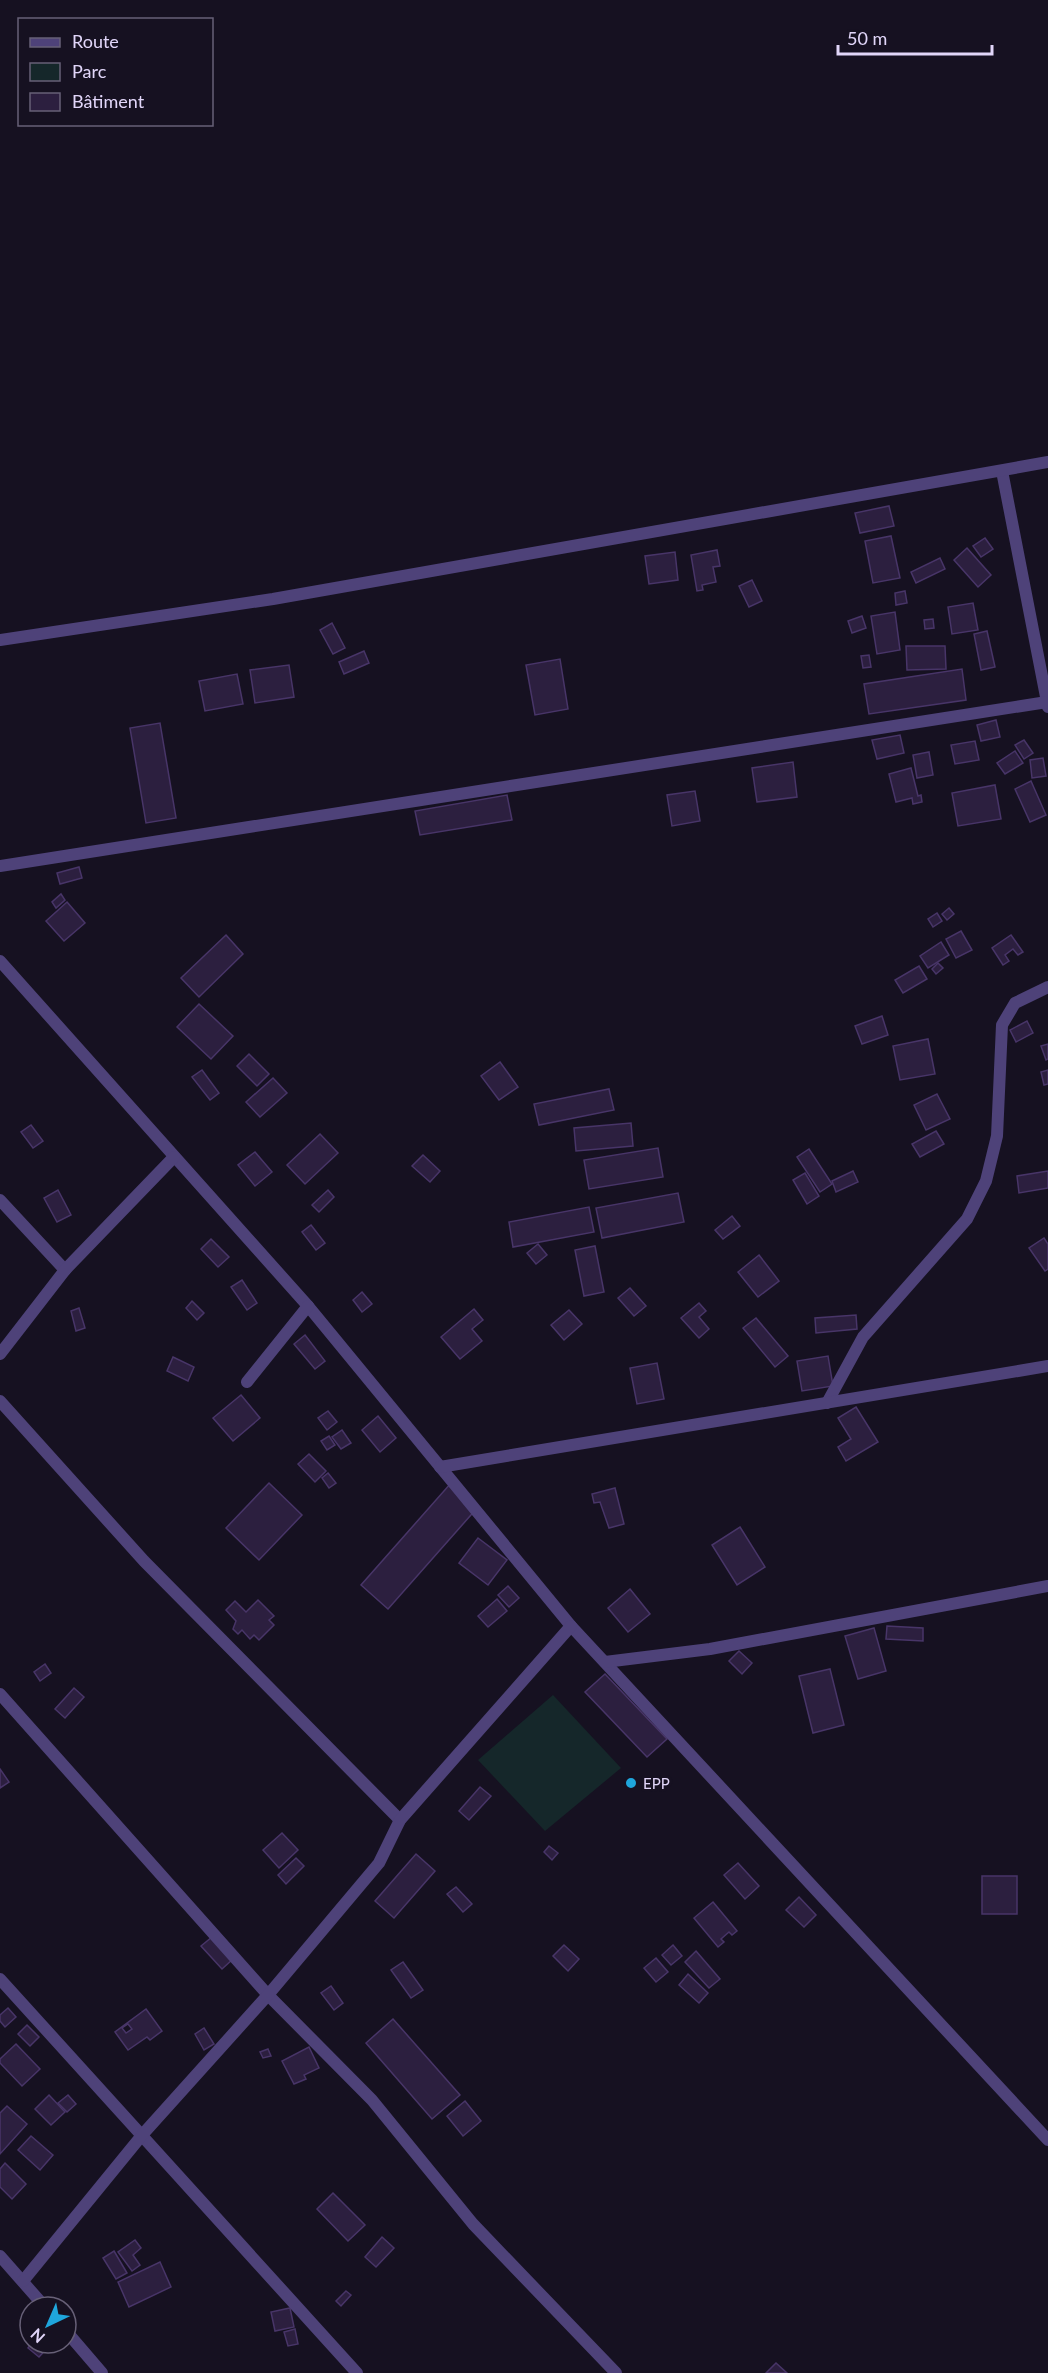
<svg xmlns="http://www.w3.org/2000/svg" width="1048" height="2373" viewBox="0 0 1048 2373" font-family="Lato,sans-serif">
	<rect width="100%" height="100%" fill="#161121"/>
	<polygon fill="#15272a" points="553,1695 621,1768 545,1831 478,1760"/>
	<g fill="#2c1f3f" stroke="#483568" stroke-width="1.5" fill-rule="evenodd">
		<polygon points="889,506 894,526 860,533 855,513"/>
		<polygon points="891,536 900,578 873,583 865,541"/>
		<polygon points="985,538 993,549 981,557 973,546"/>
		<polygon points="967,548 991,575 978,587 954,560"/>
		<polygon points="717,550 720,566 713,567 716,582 702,585 703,590 697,591 691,555"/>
		<polygon points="675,552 678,580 649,584 645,556"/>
		<polygon points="940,558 945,569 916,583 911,572"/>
		<polygon points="752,580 762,601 749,607 739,586"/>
		<polygon points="905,591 907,603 896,605 895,593"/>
		<polygon points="973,603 978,630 952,634 948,607"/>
		<polygon points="895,612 900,650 877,654 871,616"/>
		<polygon points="862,616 866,628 852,633 848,621"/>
		<polygon points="933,619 934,628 925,629 924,620"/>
		<polygon points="332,623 345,648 333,654 320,630"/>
		<polygon points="987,631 995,667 981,670 974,634"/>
		<polygon points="906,646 945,646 946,669 907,670"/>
		<polygon points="364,651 369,663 344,674 339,662"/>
		<polygon points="869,655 871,667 863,668 861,656"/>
		<polygon points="560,659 568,709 535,715 526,665"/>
		<polygon points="289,665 294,697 255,703 250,670"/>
		<polygon points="962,669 966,700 869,714 864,684"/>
		<polygon points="237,674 243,704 205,711 199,681"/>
		<polygon points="996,720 1000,737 981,741 977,725"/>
		<polygon points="160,723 176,818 146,823 130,728"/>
		<polygon points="900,735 904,753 877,759 872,740"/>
		<polygon points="1024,740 1033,753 1024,759 1015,745"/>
		<polygon points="975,741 979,760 955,764 951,745"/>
		<polygon points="1015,751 1023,763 1005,774 997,763"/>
		<polygon points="929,752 933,775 917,778 913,755"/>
		<polygon points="1043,758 1046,776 1032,778 1030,760"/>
		<polygon points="793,762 797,797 757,802 752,768"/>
		<polygon points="911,768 918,796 921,795 922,802 913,804 912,798 896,802 889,774"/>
		<polygon points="1031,781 1046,815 1030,822 1015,789"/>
		<polygon points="995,785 1001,819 958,826 952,793"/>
		<polygon points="695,791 700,821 672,826 667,795"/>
		<polygon points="507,795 512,820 420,835 415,811"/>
		<polygon points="79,867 82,878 60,884 57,873"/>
		<polygon points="61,894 65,900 56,908 52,902"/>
		<polygon points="67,902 85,923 64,941 46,921"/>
		<polygon points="949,908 954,914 947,920 942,914"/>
		<polygon points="937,913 942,921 933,927 928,919"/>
		<polygon points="961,931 972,950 956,958 946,939"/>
		<polygon points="226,935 243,954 199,997 181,978"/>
		<polygon points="1011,935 1023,952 1018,955 1013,949 1005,955 1009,961 1003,965 992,948"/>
		<polygon points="941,942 949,955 928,968 920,956"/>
		<polygon points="938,963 943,968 936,974 932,969"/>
		<polygon points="919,966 927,979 903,993 895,980"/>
		<polygon points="199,1004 233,1036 211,1059 177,1027"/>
		<polygon points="882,1016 888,1035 862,1044 855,1026"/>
		<polygon points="1027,1021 1033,1033 1016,1042 1010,1030"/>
		<polygon points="928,1039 935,1074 900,1080 893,1046"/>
		<polygon points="1048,1044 1048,1059 1046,1060 1041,1046"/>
		<polygon points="249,1054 269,1074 257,1086 237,1066"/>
		<polygon points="500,1062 518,1087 499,1100 481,1076"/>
		<polygon points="202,1070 219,1093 210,1100 192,1077"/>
		<polygon points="1048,1070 1048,1084 1044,1085 1041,1072"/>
		<polygon points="273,1078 287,1093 260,1117 246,1102"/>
		<polygon points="609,1089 614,1110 539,1125 534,1104"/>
		<polygon points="937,1094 950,1119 926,1130 914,1105"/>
		<polygon points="631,1123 633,1146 576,1151 574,1128"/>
		<polygon points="31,1125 43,1141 33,1148 21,1132"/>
		<polygon points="936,1131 944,1144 920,1157 912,1144"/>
		<polygon points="320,1134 338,1153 305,1184 287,1165"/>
		<polygon points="658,1148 663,1177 589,1189 584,1160"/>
		<polygon points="809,1149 832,1184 820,1192 797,1157"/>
		<polygon points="255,1152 272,1172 255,1186 238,1165"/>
		<polygon points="423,1155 440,1171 430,1182 412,1166"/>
		<polygon points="853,1171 858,1182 836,1192 832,1181"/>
		<polygon points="1048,1171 1048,1188 1019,1193 1017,1176"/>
		<polygon points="805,1173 819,1196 807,1204 793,1180"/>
		<polygon points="58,1190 71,1215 57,1222 44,1198"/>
		<polygon points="328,1190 334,1197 319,1212 312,1205"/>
		<polygon points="678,1193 684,1222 602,1238 596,1208"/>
		<polygon points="589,1207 594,1232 513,1247 509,1222"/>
		<polygon points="732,1216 740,1226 723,1239 715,1230"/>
		<polygon points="311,1225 325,1243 316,1250 302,1232"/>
		<polygon points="1044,1238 1048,1244 1048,1269 1045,1271 1029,1248"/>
		<polygon points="211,1239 229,1257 218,1267 201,1249"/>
		<polygon points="538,1244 547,1255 536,1264 527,1253"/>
		<polygon points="595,1246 604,1292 584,1296 575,1250"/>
		<polygon points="759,1255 779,1281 758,1297 738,1272"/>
		<polygon points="242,1280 257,1303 247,1310 231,1287"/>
		<polygon points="630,1288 646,1306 634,1316 618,1298"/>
		<polygon points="362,1292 372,1304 362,1312 353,1300"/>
		<polygon points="192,1301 204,1313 197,1320 186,1308"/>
		<polygon points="699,1303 706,1311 699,1317 709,1329 699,1338 681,1318"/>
		<polygon points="79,1308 85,1328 76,1331 71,1311"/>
		<polygon points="474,1309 483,1320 472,1329 482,1341 460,1359 441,1337"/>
		<polygon points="569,1310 582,1324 564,1340 551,1325"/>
		<polygon points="856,1315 857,1329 816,1333 815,1318"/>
		<polygon points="756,1318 788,1356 775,1367 743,1328"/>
		<polygon points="305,1335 325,1361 315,1369 294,1344"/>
		<polygon points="828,1356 833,1386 802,1391 797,1361"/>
		<polygon points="173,1357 194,1367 188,1381 167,1371"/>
		<polygon points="657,1363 664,1399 637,1404 630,1368"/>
		<polygon points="241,1395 260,1418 233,1441 213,1418"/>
		<polygon points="856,1407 878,1442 846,1461 838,1447 851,1439 838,1418"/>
		<polygon points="328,1411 337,1422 327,1430 318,1418"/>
		<polygon points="378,1416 396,1438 380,1452 362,1430"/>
		<polygon points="342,1430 351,1443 341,1449 332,1437"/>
		<polygon points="329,1436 335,1445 327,1450 321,1441"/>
		<polygon points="309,1454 326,1471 315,1482 298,1464"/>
		<polygon points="328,1473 336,1483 329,1488 322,1478"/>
		<polygon points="269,1483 302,1515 259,1560 226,1528"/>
		<polygon points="451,1483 478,1507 388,1609 361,1585"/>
		<polygon points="615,1488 624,1524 609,1528 600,1502 594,1503 592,1494"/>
		<polygon points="740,1527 765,1567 737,1585 712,1545"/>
		<polygon points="478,1538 507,1560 488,1585 459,1563"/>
		<polygon points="508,1586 519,1598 509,1607 498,1595"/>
		<polygon points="630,1589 650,1614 628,1632 608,1608"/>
		<polygon points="497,1599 507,1611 488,1627 478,1616"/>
		<polygon points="258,1600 274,1616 269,1620 274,1625 259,1640 254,1635 250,1639 242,1630 238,1634 233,1629 236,1621 226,1610 235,1601 246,1612"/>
		<polygon points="887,1626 923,1628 923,1641 886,1639"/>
		<polygon points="874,1628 886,1671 858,1679 845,1636"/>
		<polygon points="739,1651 752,1663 742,1674 729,1661"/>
		<polygon points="45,1664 51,1673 40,1681 34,1672"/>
		<polygon points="830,1669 844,1725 813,1733 799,1676"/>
		<polygon points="605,1674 667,1739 647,1757 585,1692"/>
		<polygon points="74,1688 84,1697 65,1718 55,1709"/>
		<polygon points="0,1769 9,1782 0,1788"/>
		<polygon points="480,1787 491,1796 469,1820 459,1811"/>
		<polygon points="282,1833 298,1850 279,1868 263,1850"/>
		<polygon points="549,1846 558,1853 552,1860 544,1852"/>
		<polygon points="416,1854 435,1871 394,1918 375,1901"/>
		<polygon points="296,1858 304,1866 286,1884 278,1875"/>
		<polygon points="738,1863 759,1886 745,1899 724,1875"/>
		<rect x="982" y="1876" width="35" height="38"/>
		<polygon points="456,1887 472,1904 463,1912 447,1894"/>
		<polygon points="799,1897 816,1915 804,1927 786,1910"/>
		<polygon points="713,1902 737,1931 732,1935 729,1932 721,1939 724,1942 718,1947 694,1918"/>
		<polygon points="212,1937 233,1959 222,1969 201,1946"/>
		<polygon points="564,1945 579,1959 568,1971 553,1956"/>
		<polygon points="673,1945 682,1956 671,1965 662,1955"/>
		<polygon points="696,1951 720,1979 709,1988 685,1962"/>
		<polygon points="656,1958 668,1972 656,1982 644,1968"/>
		<polygon points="403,1962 423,1990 411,1998 391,1970"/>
		<polygon points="688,1974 708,1993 699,2003 679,1985"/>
		<polygon points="331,1986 343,2003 334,2010 321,1993"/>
		<polygon points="8,2008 16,2017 5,2027 0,2021 0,2015"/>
		<path d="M146,2009L162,2031L150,2040L147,2037L128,2050L115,2032ZM128,2024L132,2029L126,2033L122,2028Z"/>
		<polygon points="393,2019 460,2095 432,2119 366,2043"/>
		<polygon points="27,2025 39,2037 30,2046 18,2034"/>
		<polygon points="204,2028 214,2044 204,2050 195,2034"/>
		<polygon points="16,2044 40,2069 22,2086 0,2063 0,2059"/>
		<polygon points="309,2047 319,2068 304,2075 306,2079 294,2084 282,2061"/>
		<polygon points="268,2049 271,2056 263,2058 260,2052"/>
		<polygon points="49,2095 65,2112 51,2125 35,2109"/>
		<polygon points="68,2095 76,2104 67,2112 58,2103"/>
		<polygon points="465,2101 481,2121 463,2136 447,2116"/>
		<polygon points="7,2106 27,2124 0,2154 0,2113"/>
		<polygon points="31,2136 53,2155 40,2170 18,2150"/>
		<polygon points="5,2163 26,2184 12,2199 0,2187 0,2169"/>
		<polygon points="333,2193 365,2225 348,2241 317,2209"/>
		<polygon points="382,2237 394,2248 376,2267 365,2257"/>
		<polygon points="135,2240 141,2248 133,2255 140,2265 132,2271 118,2252"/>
		<polygon points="114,2251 127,2273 116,2279 103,2258"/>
		<polygon points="160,2262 171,2287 129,2307 118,2282"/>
		<polygon points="346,2291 351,2295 341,2306 336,2301"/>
		<polygon points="290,2308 294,2327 275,2331 271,2312"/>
		<polygon points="295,2329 298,2344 288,2346 284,2332"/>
		<polygon points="32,2343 52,2343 39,2357 28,2348"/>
		<polygon points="776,2363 787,2373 766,2373"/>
	</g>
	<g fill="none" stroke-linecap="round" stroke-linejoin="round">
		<g stroke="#4e4279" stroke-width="12">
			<polyline points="1002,471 1048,707"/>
			<polyline points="0,640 273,599 1048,462"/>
			<polyline points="0,866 1047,702"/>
			<polyline points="0,961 308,1306 571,1626 1048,2140"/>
			<polyline points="0,1200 65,1270"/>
			<polyline points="0,1354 65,1270 174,1157"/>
			<polyline points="247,1382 308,1306"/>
			<polyline points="0,1401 144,1561 400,1820"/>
			<polyline points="827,1403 863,1337 967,1219 986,1181 997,1136 1002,1025 1015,1003 1048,987"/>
			<polyline points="440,1467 1048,1366"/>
			<polyline points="605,1662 710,1649 1048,1586"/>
			<polyline points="0,1694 268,1995 372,2100 473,2224 616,2373"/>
			<polyline points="0,1979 357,2373"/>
			<polyline points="0,2256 45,2307"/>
			<polyline points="23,2281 143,2134 268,1995 379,1863 400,1820 571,1626"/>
			<polyline points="66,2331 102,2373"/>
		</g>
	</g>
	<circle fill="#1fa6dc" stroke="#161121" stroke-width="2" cx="631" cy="1783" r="6"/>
	<g text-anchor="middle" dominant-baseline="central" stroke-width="6" stroke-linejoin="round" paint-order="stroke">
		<g font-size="15" fill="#e1d6f9" stroke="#161121" text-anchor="start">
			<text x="643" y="1783">EPP</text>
		</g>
	</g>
	<rect x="18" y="18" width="195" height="108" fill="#161121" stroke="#676077" stroke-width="1.5"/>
	<rect x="30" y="38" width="30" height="9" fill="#4e4279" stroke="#676077" stroke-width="1.5"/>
	<text x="72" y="48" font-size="18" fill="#e1d6f9">Route</text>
	<rect x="30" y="63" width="30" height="18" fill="#15272a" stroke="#676077" stroke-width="1.5"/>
	<text x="72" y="78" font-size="18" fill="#e1d6f9">Parc</text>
	<rect x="30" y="93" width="30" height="18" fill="#2c1f3f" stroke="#676077" stroke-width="1.5"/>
	<text x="72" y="108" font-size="18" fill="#e1d6f9">Bâtiment</text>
	<g transform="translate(48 2325) rotate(224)"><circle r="28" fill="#161121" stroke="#676077" stroke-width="1.5"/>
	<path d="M0-4.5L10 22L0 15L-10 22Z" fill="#1fa6dc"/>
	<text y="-9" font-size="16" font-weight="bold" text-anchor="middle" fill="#e1d6f9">N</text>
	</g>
	<path d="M838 45v9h154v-9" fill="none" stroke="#e1d6f9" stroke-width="3"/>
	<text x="847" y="45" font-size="18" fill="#e1d6f9" stroke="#161121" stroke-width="4.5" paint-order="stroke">50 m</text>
</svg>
